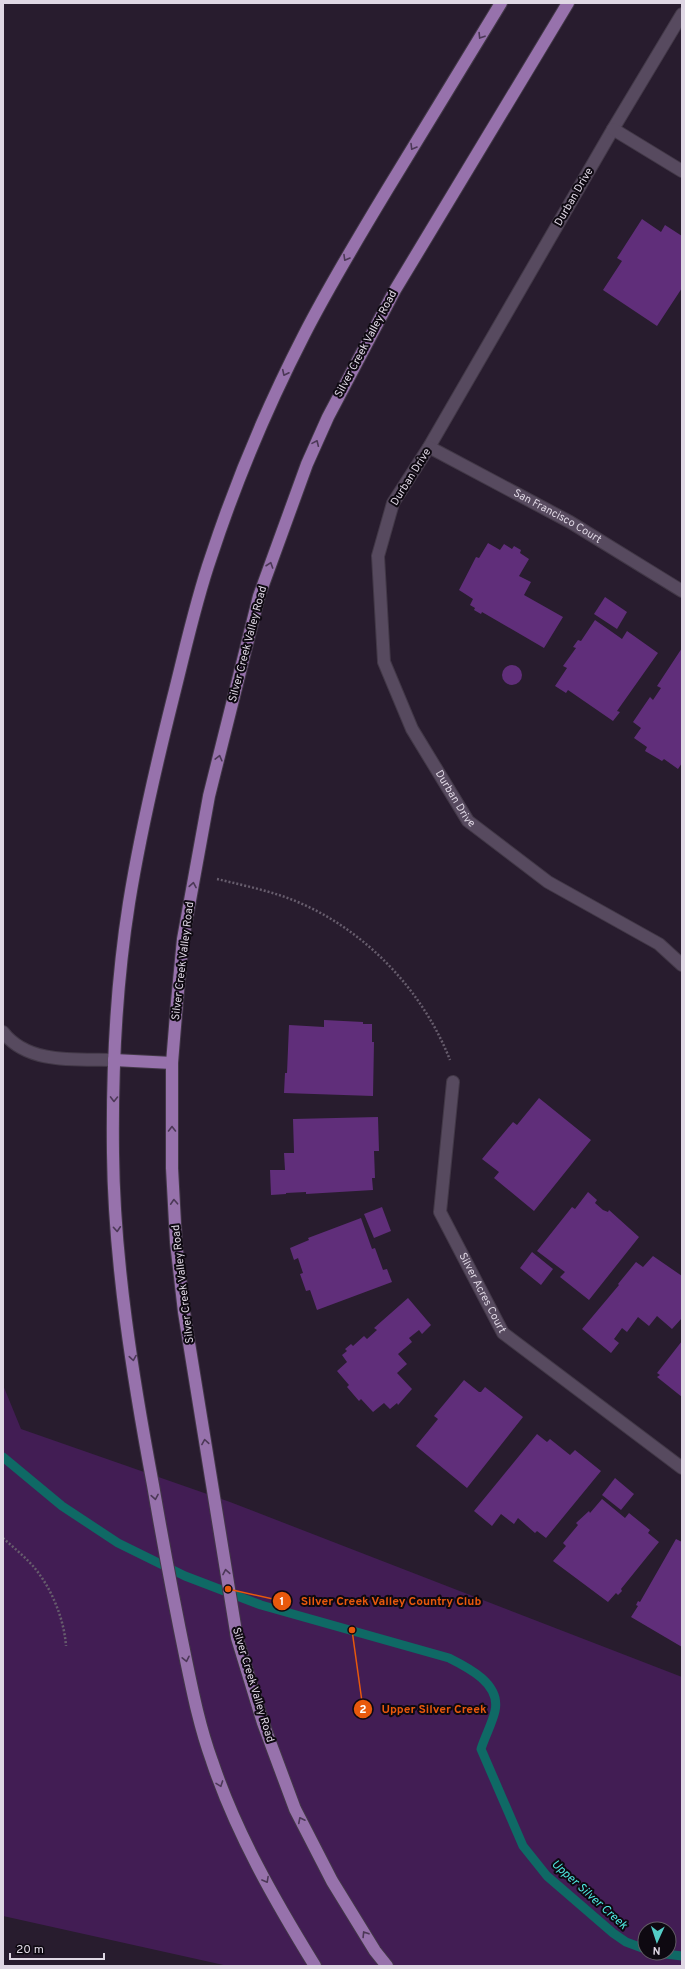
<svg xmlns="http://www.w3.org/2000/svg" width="685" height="1969" viewBox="0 0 685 1969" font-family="Overpass,sans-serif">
	<rect width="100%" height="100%" fill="#281c2e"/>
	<path fill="#421d54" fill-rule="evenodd" d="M3,1385L21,1429L230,1502L682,1677V1966H228L3,1916ZM645,1929H669V1953H645Z"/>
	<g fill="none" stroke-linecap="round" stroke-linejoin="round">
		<g stroke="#0f6965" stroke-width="9">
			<path d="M3,1457L62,1506L118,1543L185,1576L261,1605L449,1658C469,1668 501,1684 495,1711C492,1724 485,1736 481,1749L523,1846L547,1876L613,1933L626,1942L645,1949"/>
			<polyline points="657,1953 682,1956"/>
		</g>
	</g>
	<g fill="#602e7a">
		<polygon points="642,219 661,232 665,225 682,236 682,288 657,326 603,290 622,261 617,258"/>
		<polygon points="488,543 500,550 504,544 512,549 514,546 521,550 520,553 529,559 519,576 531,582 524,595 563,617 544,648 482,612 481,614 474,610 475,608 470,605 473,599 459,590 476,557 479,558"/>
		<polygon points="605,597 627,612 617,629 594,614"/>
		<polygon points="595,620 622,639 627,631 658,653 617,711 620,712 613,721 568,690 566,693 555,686 567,668 563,666 576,648 573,647 578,640 581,641"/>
		<polygon points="682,648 682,763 678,769 664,759 662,761 645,751 647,747 634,738 641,728 633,722 650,697 653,700 661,688 657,686"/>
		<circle cx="512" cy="675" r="10"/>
		<polygon points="324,1020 363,1022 363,1024 372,1024 372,1042 374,1042 373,1096 284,1093 285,1073 287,1073 289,1025 324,1027"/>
		<polygon points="539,1098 591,1140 534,1211 494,1178 499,1172 482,1159 513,1122 517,1125"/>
		<polygon points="378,1117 379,1151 374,1151 375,1178 372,1178 373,1190 306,1194 306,1192 286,1193 286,1194 271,1195 270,1170 285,1170 284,1153 294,1153 293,1119"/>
		<polygon points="588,1192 597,1200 595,1203 603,1210 608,1212 609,1210 639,1237 589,1300 560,1277 565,1272 537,1251 572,1207 575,1209"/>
		<polygon points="382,1207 391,1231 374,1238 364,1214"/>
		<polygon points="361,1218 372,1249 375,1248 383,1270 387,1269 392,1282 317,1310 310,1290 306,1291 300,1274 303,1273 298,1258 294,1260 290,1248 309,1240 308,1238"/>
		<polygon points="532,1252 553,1269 541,1285 520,1268"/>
		<polygon points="653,1256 682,1276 682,1318 672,1329 657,1316 649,1326 638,1317 627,1332 622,1328 614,1339 619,1343 611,1353 582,1329 619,1285 618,1284 636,1262 643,1267"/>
		<polygon points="408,1298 431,1325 422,1334 419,1330 409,1338 412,1342 398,1354 407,1364 397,1373 412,1389 398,1405 397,1403 390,1409 384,1403 373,1412 361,1399 359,1401 347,1387 349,1385 337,1371 347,1362 342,1355 347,1351 345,1349 351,1344 353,1346 364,1336 367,1339 377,1330 374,1328"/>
		<polygon points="682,1341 682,1397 657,1377 660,1375 657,1373"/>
		<polygon points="464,1380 479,1392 481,1392 485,1387 523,1417 467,1488 416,1446 438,1419 434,1416"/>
		<polygon points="537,1434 547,1442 550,1439 570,1455 575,1450 601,1471 546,1538 537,1531 535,1533 518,1518 514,1524 501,1514 492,1526 474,1511"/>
		<polygon points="615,1478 634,1494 621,1510 602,1495"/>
		<polygon points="602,1499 625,1518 629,1513 650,1530 648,1533 659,1542 621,1589 622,1591 618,1595 616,1593 608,1602 553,1561 566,1546 563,1543 578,1525 576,1523 589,1511 590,1513"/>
		<polygon points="676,1539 682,1542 682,1647 631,1617 638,1606 636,1605 638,1601 640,1602"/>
	</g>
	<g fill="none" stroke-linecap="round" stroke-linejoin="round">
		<defs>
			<g id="minor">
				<path id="s1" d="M682,14L613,129L429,447L393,503L378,556L384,662L412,729L468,821L548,882L659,944L682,965"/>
				<polyline points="613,129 682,171"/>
				<path id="s2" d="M429,447L570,522L682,591"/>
				<path d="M3,1032C28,1065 78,1059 114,1060"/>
				<path id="s3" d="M453,1082L440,1212L503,1333L682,1468"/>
			</g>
			<g id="major">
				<polyline points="114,1060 172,1063"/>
				<path d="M315,1966C275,1901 236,1833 212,1761C200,1728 193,1694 186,1660C174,1602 163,1543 153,1485C133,1379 114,1261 113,1153C112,1070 116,985 129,903C140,834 156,766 173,698C185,651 195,603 211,557C236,481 267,407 304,335C329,286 358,238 387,190C425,128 463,65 501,3"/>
				<polyline points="387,1966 375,1951 332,1881 295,1809 263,1723 237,1638 184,1312 176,1242 172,1168 172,1063 177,1002 183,939 209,796 259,596 307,464 328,417 395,290 568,3"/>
			</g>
		</defs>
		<use href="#minor" stroke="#423847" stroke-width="14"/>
		<use href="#major" stroke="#423847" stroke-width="14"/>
		<g stroke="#675d6d" stroke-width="2.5" stroke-dasharray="2 2" stroke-linecap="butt">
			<path d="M217,879C238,884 261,889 282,896C358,922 421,986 450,1060"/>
			<path d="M3,1538C13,1547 24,1556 33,1566C51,1587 64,1618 66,1646"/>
		</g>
		<use href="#minor" stroke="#574a5f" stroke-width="12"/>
		<use href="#major" stroke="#9772ac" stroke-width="12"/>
	</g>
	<defs><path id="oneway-chevron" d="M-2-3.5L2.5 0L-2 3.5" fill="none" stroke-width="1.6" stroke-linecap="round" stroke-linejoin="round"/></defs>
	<g stroke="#4c3857">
		<use href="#oneway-chevron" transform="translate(481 36) rotate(122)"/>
		<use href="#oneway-chevron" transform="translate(413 147) rotate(121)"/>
		<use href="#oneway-chevron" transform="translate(346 258) rotate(120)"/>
		<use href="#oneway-chevron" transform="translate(285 373) rotate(116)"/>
		<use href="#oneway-chevron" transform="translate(316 443) rotate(-66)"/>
		<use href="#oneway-chevron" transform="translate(270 565) rotate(-71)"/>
		<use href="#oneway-chevron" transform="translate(219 758) rotate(-76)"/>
		<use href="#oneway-chevron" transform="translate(193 885) rotate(-80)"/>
		<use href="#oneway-chevron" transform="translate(114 1099) rotate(91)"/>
		<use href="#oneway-chevron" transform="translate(172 1129) rotate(-90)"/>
		<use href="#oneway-chevron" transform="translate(174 1202) rotate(-93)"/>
		<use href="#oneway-chevron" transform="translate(117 1229) rotate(86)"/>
		<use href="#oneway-chevron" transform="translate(133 1358) rotate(81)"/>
		<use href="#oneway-chevron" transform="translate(205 1442) rotate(-99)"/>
		<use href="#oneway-chevron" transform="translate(155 1497) rotate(80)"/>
		<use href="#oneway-chevron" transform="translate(226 1572) rotate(-100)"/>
		<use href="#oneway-chevron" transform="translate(186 1659) rotate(78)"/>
		<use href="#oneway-chevron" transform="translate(220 1784) rotate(70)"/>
		<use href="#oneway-chevron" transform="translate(301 1820) rotate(-117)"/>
		<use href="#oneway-chevron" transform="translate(266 1880) rotate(61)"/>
		<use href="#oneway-chevron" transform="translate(365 1934) rotate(-122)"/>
	</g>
	<g text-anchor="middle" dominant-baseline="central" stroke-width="4" stroke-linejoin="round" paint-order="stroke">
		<g font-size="11" fill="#dfd7e4" stroke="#0e0911">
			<text transform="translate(574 197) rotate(-60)">Durban Drive</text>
			<text transform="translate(366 344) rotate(-62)">Silver Creek Valley Road</text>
			<text transform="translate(411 477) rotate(-58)">Durban Drive</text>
			<text stroke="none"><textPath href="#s2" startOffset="146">San Francisco Court</textPath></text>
			<text transform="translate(248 644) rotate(-75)">Silver Creek Valley Road</text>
			<text stroke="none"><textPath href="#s1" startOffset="884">Durban Drive</textPath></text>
			<text transform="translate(183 961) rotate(-83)">Silver Creek Valley Road</text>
			<text transform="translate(183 1284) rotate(-97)">Silver Creek Valley Road</text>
			<text stroke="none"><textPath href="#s3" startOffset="222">Silver Acres Court</textPath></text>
			<text transform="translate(253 1685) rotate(73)">Silver Creek Valley Road</text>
		</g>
		<g font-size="12" font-style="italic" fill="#4ee8e0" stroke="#0e0911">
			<text transform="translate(589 1895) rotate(42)">Upper Silver Creek</text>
		</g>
	</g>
	<path fill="none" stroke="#e8590c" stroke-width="1.5" d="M228 1589L282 1601M352 1630L363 1709"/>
	<g fill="#e8590c" stroke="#0e0911" stroke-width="1.5">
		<circle cx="228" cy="1589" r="4"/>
		<circle cx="352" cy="1630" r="4"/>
		<circle cx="282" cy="1601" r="10"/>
		<circle cx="363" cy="1709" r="10"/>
	</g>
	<g font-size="12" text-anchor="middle" font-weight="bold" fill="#fff">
		<text x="282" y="1605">1</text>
		<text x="363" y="1713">2</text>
	</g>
	<g font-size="12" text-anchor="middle" font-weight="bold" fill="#e8590c" stroke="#0e0911" stroke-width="4" stroke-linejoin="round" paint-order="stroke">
		<text x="391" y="1605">Silver Creek Valley Country Club</text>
		<text x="434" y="1713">Upper Silver Creek</text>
	</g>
	<rect width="685" height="1969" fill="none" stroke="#dfd7e4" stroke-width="8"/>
	<g transform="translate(657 1941) rotate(183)"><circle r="19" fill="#0e0911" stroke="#625b65"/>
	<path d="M0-3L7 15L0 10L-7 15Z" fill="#54cdc7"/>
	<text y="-6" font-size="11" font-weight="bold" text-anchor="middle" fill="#dfd7e4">N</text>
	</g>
	<path d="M10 1953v6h94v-6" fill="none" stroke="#dfd7e4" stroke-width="2"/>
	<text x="16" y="1953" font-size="12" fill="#dfd7e4" stroke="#0e0911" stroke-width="3" paint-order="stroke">20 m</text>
</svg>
